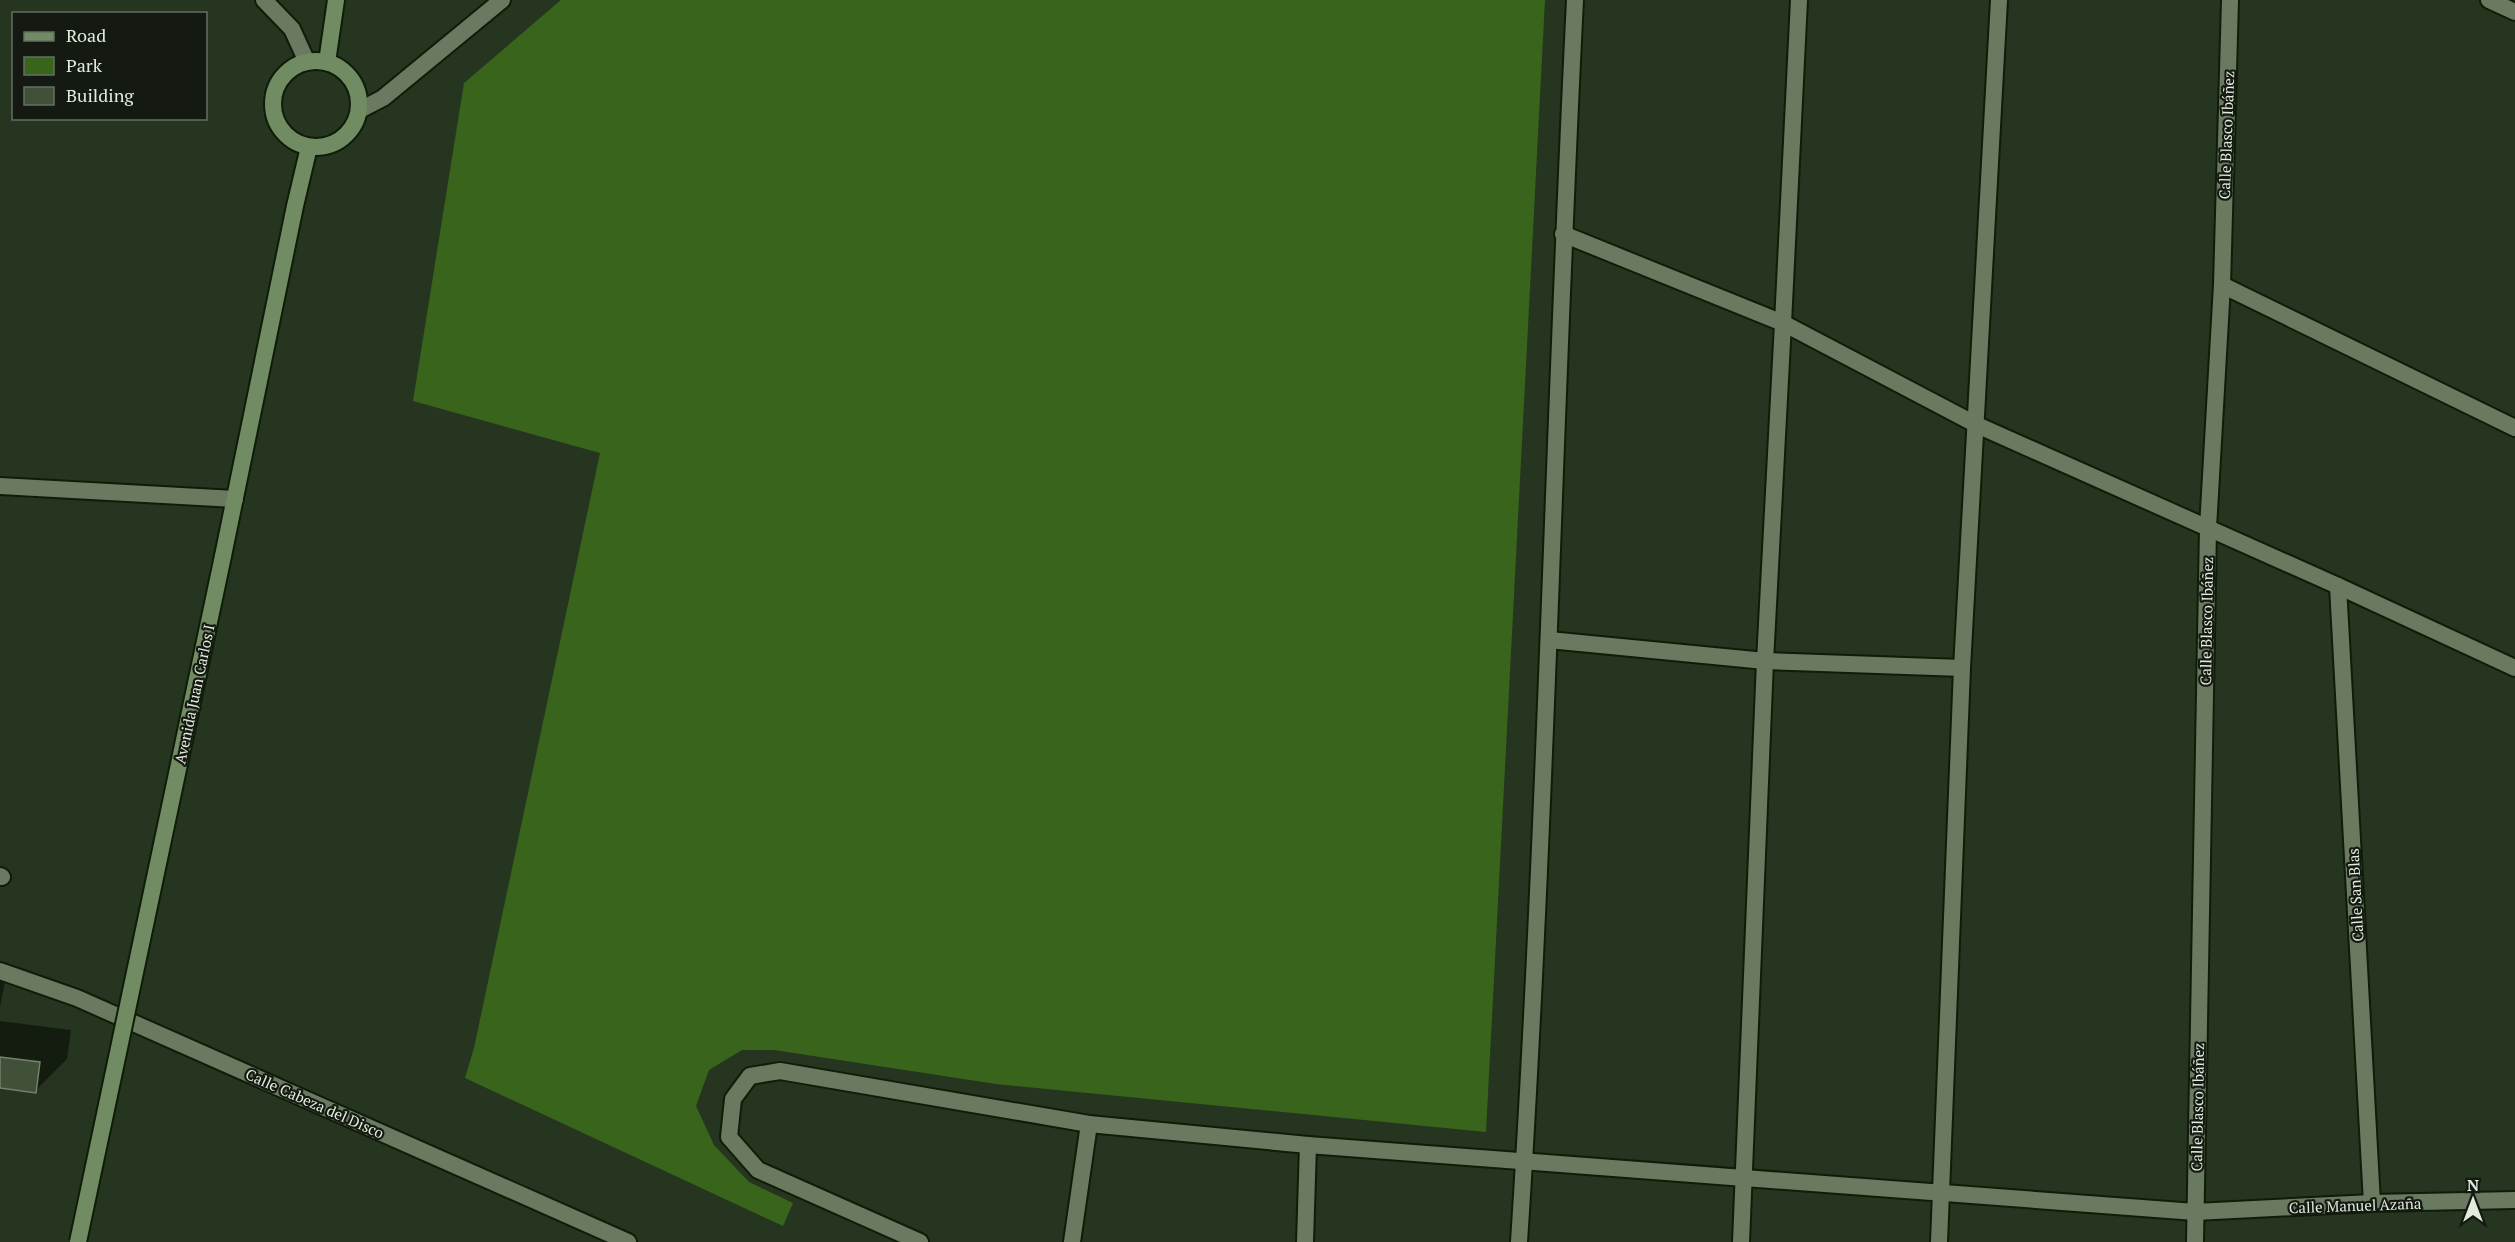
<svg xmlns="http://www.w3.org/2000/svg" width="2515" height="1242" viewBox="0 0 2515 1242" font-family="'PT Serif',serif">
	<rect width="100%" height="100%" fill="#26351f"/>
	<polygon fill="#38641c" points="561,0 1545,0 1486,1132 996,1084 774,1050 742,1050 709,1070 696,1106 714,1145 749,1182 793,1203 783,1226 465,1078 474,1048 600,453 413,401 464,83"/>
	<g fill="#0007">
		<polygon points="0,965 8,966 0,1007"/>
		<polygon points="0,1021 71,1030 67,1059 35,1091 0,1086"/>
	</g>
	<polygon fill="#405039" stroke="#72836a" stroke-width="1.5" points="0,1057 40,1062 36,1093 0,1088"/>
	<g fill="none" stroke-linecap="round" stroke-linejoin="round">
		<defs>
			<g id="minor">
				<polyline points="264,0 292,29 307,62"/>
				<polyline points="1799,0 1783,323 1977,425 2338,586 2515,668"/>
				<polyline points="2489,0 2515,12"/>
				<polyline points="360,110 383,98 502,0"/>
				<polyline points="1563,234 1783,323 1765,661 1741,1242"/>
				<polyline points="2222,285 2515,428"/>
				<polyline points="0,486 235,499"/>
				<polyline points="2338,586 2372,1203"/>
				<polyline points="1549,640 1765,661 1962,668"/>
				<polyline points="0,876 2,877"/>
				<polyline points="0,971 77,998 628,1242"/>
				<polyline points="920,1242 758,1170 729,1137 733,1099 750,1076 780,1071 1089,1124 1308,1145"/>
				<polyline points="1072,1242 1089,1124"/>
				<polyline points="1305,1242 1308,1145 2195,1212 2372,1203 2515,1200"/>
				<path d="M1519,1242C1546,828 1554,414 1575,0"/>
				<polyline points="1939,1242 1962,668 1999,0"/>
				<polyline points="2195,1242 2208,528 2222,285 2230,0"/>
			</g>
			<g id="secondary">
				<circle cx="316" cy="104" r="43"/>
				<polyline points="327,62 336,0"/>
				<polyline points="223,556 295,206 309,147"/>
			</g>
		</defs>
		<use href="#minor" stroke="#0f1c08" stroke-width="20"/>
		<use href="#secondary" stroke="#0f1c08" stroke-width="20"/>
		<use href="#minor" stroke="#6a7a61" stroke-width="16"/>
		<use href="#secondary" stroke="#718b63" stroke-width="16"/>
		<defs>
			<polyline id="secondary-bridge" points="78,1242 223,556"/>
		</defs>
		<use href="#secondary-bridge" stroke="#0f1c08" stroke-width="20" stroke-linecap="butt"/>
		<use href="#secondary-bridge" stroke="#718b63" stroke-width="16"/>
	</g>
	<g text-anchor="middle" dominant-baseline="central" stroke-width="4.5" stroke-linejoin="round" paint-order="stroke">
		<g font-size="15" fill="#e2ebde" stroke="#141a11">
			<text transform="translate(2226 135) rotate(-88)">Calle Blasco Ibáñez</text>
			<text transform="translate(2206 621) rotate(-89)">Calle Blasco Ibáñez</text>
			<text transform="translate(194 694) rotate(-78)">Avenida Juan Carlos I</text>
			<text transform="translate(2355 895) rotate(-93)">Calle San Blas</text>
			<text transform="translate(315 1103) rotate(24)">Calle Cabeza del Disco</text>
			<text transform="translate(2197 1107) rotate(-89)">Calle Blasco Ibáñez</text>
			<text transform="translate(2355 1205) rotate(-2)">Calle Manuel Azaña</text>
		</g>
	</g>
	<rect x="12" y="12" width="195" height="108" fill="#141a11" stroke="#666e63" stroke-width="1.5"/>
	<rect x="24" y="32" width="30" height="9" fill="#718b63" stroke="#666e63" stroke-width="1.5"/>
	<text x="66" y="42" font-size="18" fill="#e2ebde">Road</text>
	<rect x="24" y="57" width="30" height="18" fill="#38641c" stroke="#666e63" stroke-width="1.5"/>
	<text x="66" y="72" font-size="18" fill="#e2ebde">Park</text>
	<rect x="24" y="87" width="30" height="18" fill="#405039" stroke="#666e63" stroke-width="1.5"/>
	<text x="66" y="102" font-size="18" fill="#e2ebde">Building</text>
	<g transform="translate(2473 1200)" stroke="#141a11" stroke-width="4.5" paint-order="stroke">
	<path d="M0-4.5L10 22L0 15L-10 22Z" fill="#e2ebde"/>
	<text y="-9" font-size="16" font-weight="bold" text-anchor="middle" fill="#e2ebde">N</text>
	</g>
</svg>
